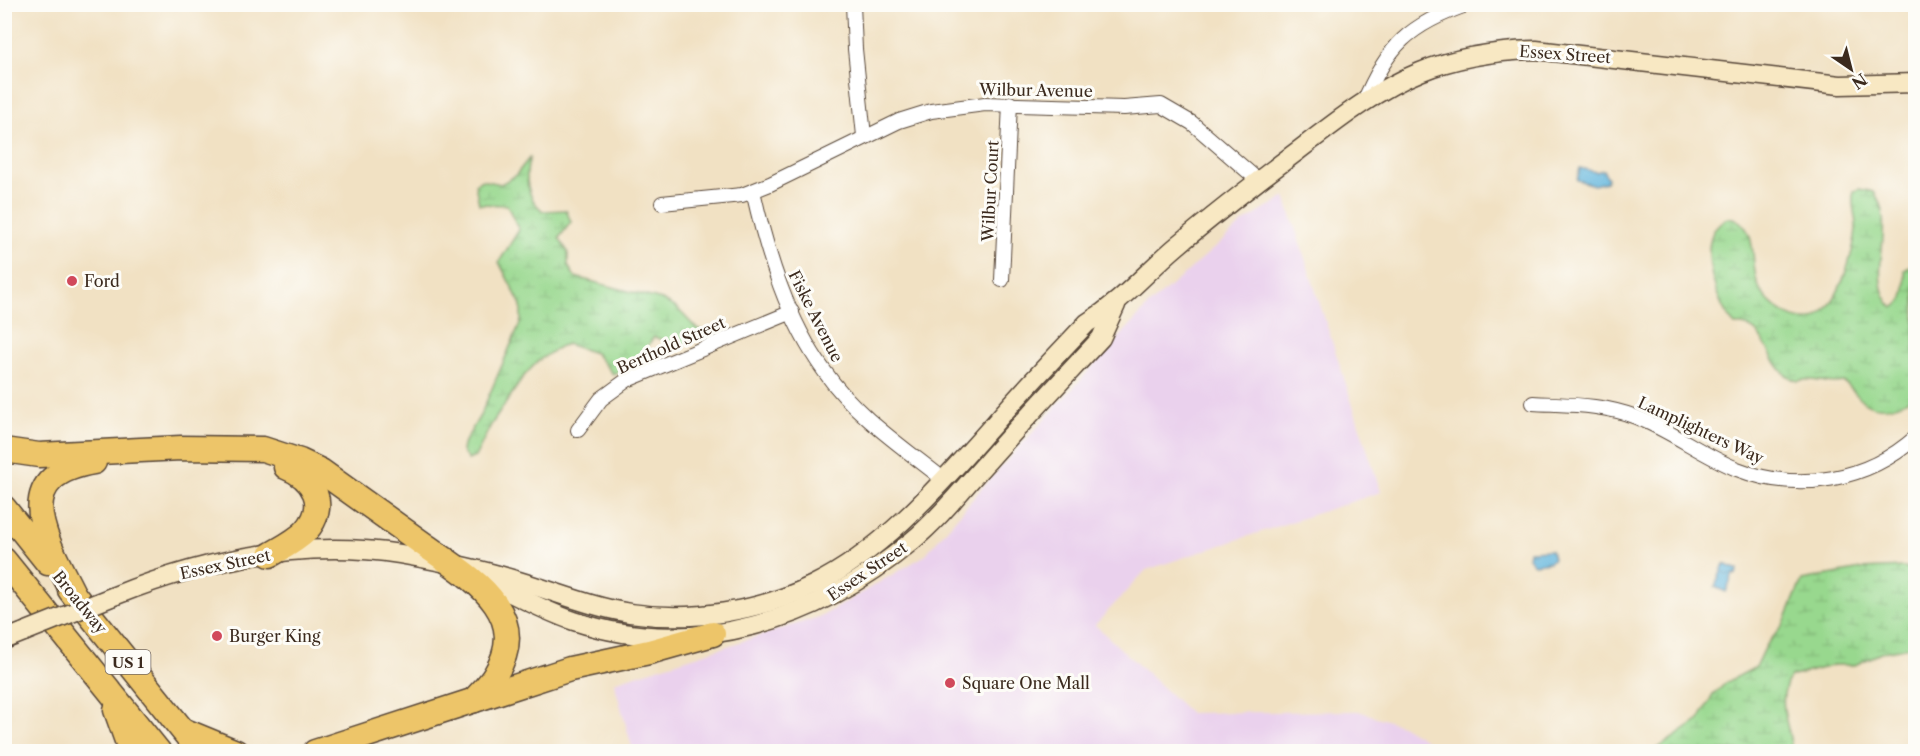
<svg xmlns="http://www.w3.org/2000/svg" width="1920" height="756" viewBox="0 0 1920 756" font-family="'Libre Caslon Text',serif">
	<defs>
		<pattern id="wetland-marsh" width="20" height="14" patternUnits="userSpaceOnUse" patternTransform="scale(1.5)"><rect width="20" height="14" fill="#98d88e"/><path d="M1 5h8M5 5V1M11 12h8M15 12V8" fill="none" stroke="#84ba7a"/></pattern>
		<pattern id="water-ripples" width="26" height="14" patternUnits="userSpaceOnUse" patternTransform="scale(1.5)"><rect width="26" height="14" fill="#61b5dd"/><path d="M2 4q2-2 4 0t4 0M15 11q2-2 4 0t4 0" fill="none" stroke="#5193b3"/></pattern>
	</defs>
	<rect width="100%" height="100%" fill="#fdfcf7"/>
	<filter id="ink" filterUnits="userSpaceOnUse"><feTurbulence type="fractalNoise" baseFrequency=".0167" numOctaves="2"/><feDisplacementMap in="SourceGraphic" scale="12" xChannelSelector="R" yChannelSelector="G"/><feConvolveMatrix kernelMatrix="1 2 1 2 8 2 1 2 1" color-interpolation-filters="sRGB"/></filter>
	<filter id="wash" filterUnits="userSpaceOnUse"><feTurbulence type="fractalNoise" baseFrequency=".008" numOctaves="4" result="noise"/><feDisplacementMap in="SourceGraphic" scale="24" xChannelSelector="R" yChannelSelector="G"/><feGaussianBlur stdDeviation="1.35" result="paint"/><feColorMatrix in="noise" values="0 0 0 0 0 0 0 0 0 0 0 0 0 0 0 0 0 1.4 0 .05"/><feComposite in="paint" operator="in"/></filter>
	<g filter="url(#wash)">
		<rect width="100%" height="100%" fill="#f1e1c3"/>
		<polygon fill="#ead1ed" points="1285,197 1381,492 1146,570 1095,625 1190,713 1358,711 1401,725 1444,751 633,751 614,682 822,616 924,556 982,488 1148,306 1244,222"/>
		<g fill="url(#wetland-marsh)" stroke="#6a8156" stroke-width="1.5">
			<path d="M530,157C524,175 526,198 543,211L566,210L571,222L559,238L568,252V266L575,277L662,300L677,308L696,328L709,333L680,346L654,337L647,347V359L613,374L595,353L567,344L559,347L538,361L524,376L491,425L475,457L468,460L462,451L463,445L481,414L521,321V305L499,262L519,230L507,205L479,204L475,184L482,180L501,184L515,176Z"/>
			<path d="M1859,189L1874,192C1899,228 1863,279 1893,308C1908,301 1905,284 1905,270L1915,263V395C1902,405 1880,413 1864,402C1856,396 1853,388 1843,382C1828,386 1814,376 1798,381C1766,372 1769,321 1735,325C1717,307 1699,250 1716,227C1721,221 1728,215 1735,219C1759,230 1750,265 1758,285C1765,302 1789,322 1809,320C1837,316 1855,250 1856,227C1856,214 1850,203 1854,191Z"/>
			<path d="M1905,567L1915,572V646L1883,652L1855,665H1834L1790,677C1775,703 1790,725 1792,751H1654L1699,720L1713,695L1727,682L1756,667L1766,646L1783,625L1802,580L1861,569Z"/>
		</g>
		<g fill="url(#water-ripples)" stroke="#4e707e" stroke-width="1.5">
			<polygon points="1580,168 1596,172 1603,170 1608,178 1606,182 1594,185 1577,180"/>
			<polygon points="1551,550 1553,559 1549,562 1534,564 1528,558 1529,551"/>
			<polygon points="1724,564 1738,570 1736,575 1733,574 1726,592 1715,587"/>
		</g>
	</g>
	<g filter="url(#ink)">
		<g fill="none" stroke-linecap="round" stroke-linejoin="round">
			<defs>
				<g id="street">
					<polyline points="853,4 855,49 864,136"/>
					<path d="M1363,104C1387,46 1409,24 1469,4"/>
					<path d="M753,191C767,253 787,320 825,372C855,415 903,447 943,479"/>
					<polyline points="662,203 742,195 770,184 899,121 931,111 985,104 1124,108 1161,105 1192,123 1259,181"/>
					<polyline points="1002,280 1010,103"/>
					<path d="M1533,403C1568,405 1603,404 1636,417C1672,431 1702,455 1737,469C1798,493 1867,481 1916,437"/>
					<polyline points="578,430 601,399 627,380 792,312"/>
				</g>
				<g id="secondary">
					<path d="M487,581C515,595 544,611 574,621C694,661 818,620 912,541C940,518 963,488 987,462C1024,420 1063,379 1101,338L1116,305"/>
					<path d="M114,596C204,560 303,539 400,554C440,561 480,569 519,581C556,592 592,607 630,613C691,622 758,612 813,585C886,549 940,484 994,424C1024,389 1056,356 1087,323C1124,300 1145,273 1177,246C1215,214 1255,183 1295,153C1333,124 1375,90 1420,72C1457,57 1497,51 1536,50L1840,85L1916,83"/>
					<polyline points="4,640 24,632"/>
				</g>
				<g id="highway">
					<path d="M4,450L39,455L181,448L263,449L300,461L321,471C356,496 391,521 426,546C468,576 534,612 495,675C490,684 481,692 474,700"/>
					<polyline points="4,508 48,563"/>
					<path d="M270,555C282,548 296,541 306,531C329,505 314,478 286,467"/>
					<polyline points="4,560 159,752"/>
					<polyline points="70,590 200,752"/>
					<path d="M74,595C49,544 4,477 94,462"/>
					<polyline points="116,710 131,752"/>
					<polyline points="185,731 236,752"/>
					<polyline points="315,752 570,669 649,652 713,634"/>
				</g>
			</defs>
			<use href="#street" stroke="#564537" stroke-width="16"/>
			<use href="#secondary" stroke="#564537" stroke-width="21"/>
			<use href="#highway" stroke="#564537" stroke-width="27"/>
			<use href="#street" stroke="#fff" stroke-width="14"/>
			<use href="#secondary" stroke="#f8e8c3" stroke-width="18"/>
			<use href="#highway" stroke="#edc569" stroke-width="24"/>
			<defs>
				<polyline id="secondary-bridge" points="24,632 114,596"/>
			</defs>
			<use href="#secondary-bridge" stroke="#564537" stroke-width="21" stroke-linecap="butt"/>
			<use href="#secondary-bridge" stroke="#f8e8c3" stroke-width="18"/>
		</g>
	</g>
	<g fill="#d1495b" stroke="#fdfcf7" stroke-width="2">
		<circle cx="72" cy="281" r="6"/>
		<circle cx="217" cy="636" r="6"/>
		<circle cx="950" cy="683" r="6"/>
	</g>
	<g text-anchor="middle" dominant-baseline="central" stroke-width="6" stroke-linejoin="round" paint-order="stroke">
		<rect fill="#fdfcf7" stroke="#75695f" stroke-width="1.5" x="105.5" y="650" width="45" height="24" rx="4.5"/>
		<g font-size="15" font-weight="bold" fill="#3b2a1e">
			<text x="128" y="662">US 1</text>
		</g>
		<g font-size="16" fill="#3b2a1e" stroke="#fdfcf7">
			<text transform="translate(1565 54) rotate(4)">Essex Street</text>
			<text transform="translate(1036 90) rotate(1)">Wilbur Avenue</text>
			<text transform="translate(990 191) rotate(-87)">Wilbur Court</text>
			<text transform="translate(816 316) rotate(63)">Fiske Avenue</text>
			<text transform="translate(671 345) rotate(-24)">Berthold Street</text>
			<text transform="translate(1701 430) rotate(25)">Lamplighters Way</text>
			<text transform="translate(225 564) rotate(-12)">Essex Street</text>
			<text transform="translate(867 571) rotate(-34)">Essex Street</text>
			<text transform="translate(80 602) rotate(51)">Broadway</text>
		</g>
		<g font-size="16" fill="#3b2a1e" stroke="#fdfcf7" text-anchor="start">
			<text x="84" y="281">Ford</text>
			<text x="229" y="636">Burger King</text>
			<text x="962" y="683">Square One Mall</text>
		</g>
	</g>
	<rect width="1920" height="756" fill="none" stroke="#fdfcf7" stroke-width="24"/>
	<g transform="translate(1851 69) rotate(145)" stroke="#fdfcf7" stroke-width="4.5" paint-order="stroke">
	<path d="M0-4.5L10 22L0 15L-10 22Z" fill="#3b2a1e"/>
	<text y="-9" font-size="16" font-weight="bold" text-anchor="middle" fill="#3b2a1e">N</text>
	</g>
</svg>
